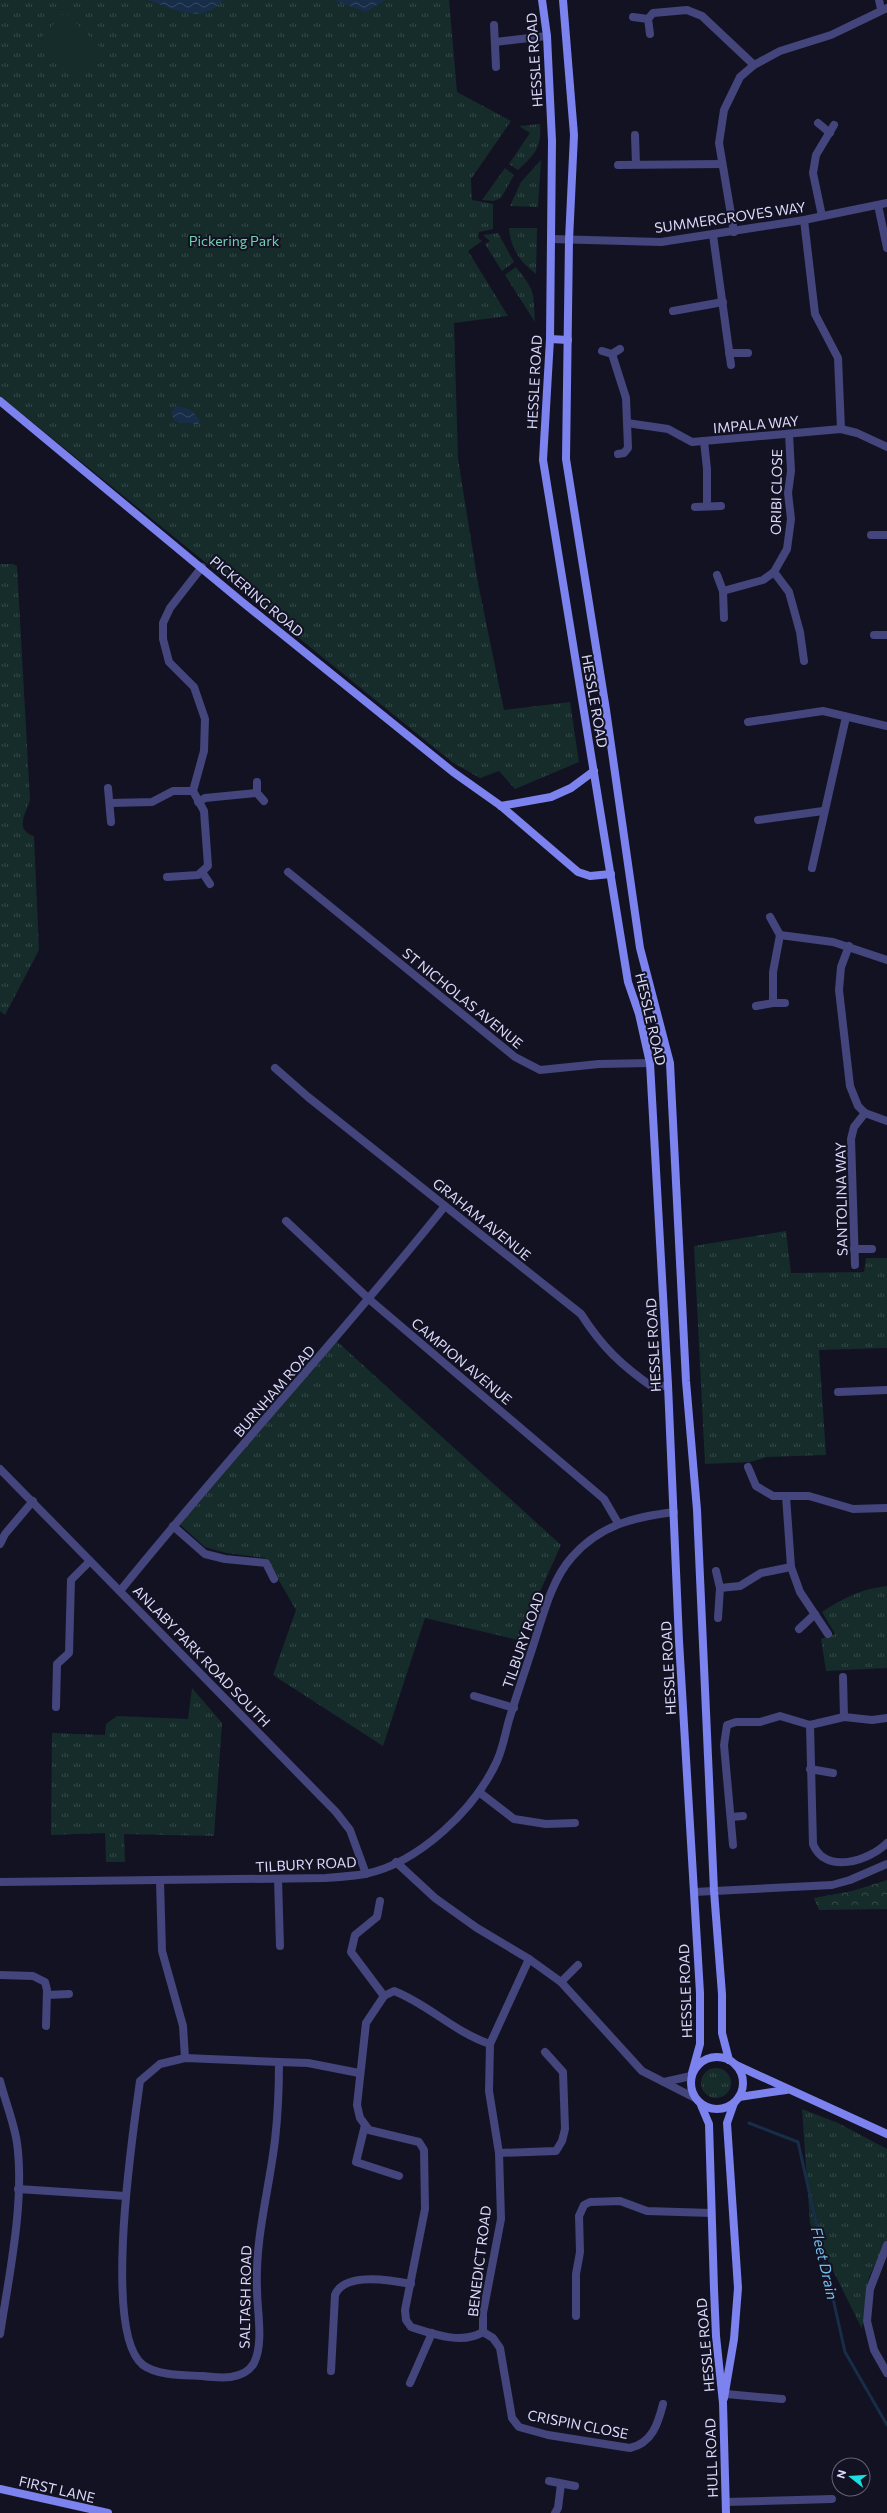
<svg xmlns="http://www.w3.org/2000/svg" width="887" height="2513" viewBox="0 0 887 2513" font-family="Commissioner,sans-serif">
	<defs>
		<pattern id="grass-tufts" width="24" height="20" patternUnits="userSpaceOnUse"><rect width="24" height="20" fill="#152c2a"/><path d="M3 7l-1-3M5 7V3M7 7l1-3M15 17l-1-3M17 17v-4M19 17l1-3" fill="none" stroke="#364a4a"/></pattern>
		<pattern id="forest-crowns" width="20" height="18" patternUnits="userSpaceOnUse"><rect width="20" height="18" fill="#152c2a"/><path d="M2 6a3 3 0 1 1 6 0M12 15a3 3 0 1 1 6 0" fill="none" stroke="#364a4a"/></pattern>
		<pattern id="water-waves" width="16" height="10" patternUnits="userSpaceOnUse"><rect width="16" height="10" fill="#172d48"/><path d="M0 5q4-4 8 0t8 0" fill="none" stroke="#384b63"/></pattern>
	</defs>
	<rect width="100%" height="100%" fill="#131223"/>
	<g fill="url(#grass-tufts)">
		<polygon points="0,0 449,0 457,92 511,121 471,179 472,200 493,204 493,229 479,232 478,238 482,241 468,251 508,316 454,323 458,459 478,583 504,710 570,702 579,762 515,789 499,771 480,778 452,762 0,396"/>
		<path d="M540,124C542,148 534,155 518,170L509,164L530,133L519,126Z"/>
		<polygon points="541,160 538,207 510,206 521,182"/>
		<polygon points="505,168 514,175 501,198 493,201 482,200"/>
		<path d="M509,228H537L536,274C520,262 511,249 509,228Z"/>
		<polygon points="498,233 514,262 502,271 485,244 490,241 483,235"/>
		<path d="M516,267C536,293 533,290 535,322L505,275Z"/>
		<path d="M0,564H13L17,566L30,800C26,813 14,830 34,836L39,950L5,1015L0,1011Z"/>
		<polygon points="786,1231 791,1273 864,1272 866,1258 887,1258 887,1348 819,1350 826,1455 767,1457 750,1462 705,1464 694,1246"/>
		<polygon points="331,1336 561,1545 518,1640 425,1618 383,1746 273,1675 296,1610 266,1558 226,1553 205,1547 174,1519"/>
		<path d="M887,1586V1668L826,1671L821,1639L835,1634L822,1612C843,1598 861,1589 887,1586Z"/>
		<polygon points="192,1688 222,1723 214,1836 124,1834 125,1862 106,1862 105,1833 51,1835 52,1733 105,1735 106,1724 117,1716 188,1719"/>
		<circle cx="716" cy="2083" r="15"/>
		<polygon points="802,2109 838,2123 887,2149 887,2240 869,2277 862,2329 810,2224"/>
	</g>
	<polygon fill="url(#forest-crowns)" points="887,1880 887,1909 819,1910 814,1898 852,1891"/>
	<polygon fill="#152c2a" points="65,12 103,50 76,77 39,40"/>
	<g fill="url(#water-waves)">
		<path d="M148,0H223C202,26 174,9 148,0Z"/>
		<polygon points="333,0 385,0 366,12"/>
		<path d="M176,406C188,407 194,411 200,421L198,425C190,421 183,425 175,421L171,413Z"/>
	</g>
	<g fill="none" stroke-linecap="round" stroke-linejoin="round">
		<polyline stroke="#172d48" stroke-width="3" points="749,2123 798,2142 845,2352 887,2425"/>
		<g stroke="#43457c" stroke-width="8">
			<polyline points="879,0 881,9"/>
			<polyline points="633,17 648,19 650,34"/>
			<polyline points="648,19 653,13 687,10 702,16 754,65"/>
			<polyline points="494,25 496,67"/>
			<polyline points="495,42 547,36"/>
			<polyline points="818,123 830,133"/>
			<polyline points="635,135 636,164"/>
			<polyline points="618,165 722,164"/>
			<polyline points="878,205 887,248"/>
			<polyline points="822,216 813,173 816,155 834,125"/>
			<polyline points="804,220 815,314 838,358 841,429"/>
			<polyline points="734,232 719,143 724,110 740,77 754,65 780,51 831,35 887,8"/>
			<polyline points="713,235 731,365"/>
			<polyline points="551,239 661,242 804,220 887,203"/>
			<polyline points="673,311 723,302"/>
			<polyline points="602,351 612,354 620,349"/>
			<polyline points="729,353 748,353"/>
			<polyline points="612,354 626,398 627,423 668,429 692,442 841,429 857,433 887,447"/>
			<polyline points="789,434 791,471 788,493 791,519 787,549 774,572 789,592 800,632 804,661"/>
			<polyline points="704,441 707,469 707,505"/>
			<polyline points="618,454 624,453 628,448 627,423"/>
			<polyline points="695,507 721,506"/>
			<polyline points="871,535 887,535"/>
			<polyline points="717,575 723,591 724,618"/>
			<polyline points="723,591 763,580 774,572"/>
			<polyline points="874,635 887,635"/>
			<polyline points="748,722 823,711 887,726"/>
			<polyline points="257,782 257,793 264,801"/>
			<polyline points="108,788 111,822"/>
			<polyline points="198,802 205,798 257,793"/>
			<polyline points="111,803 152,802 173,791 193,791"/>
			<polyline points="758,820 823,811"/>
			<polyline points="812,868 846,717"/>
			<polyline points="202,872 210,884"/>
			<polyline points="288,872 515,1057 540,1070 599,1064 650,1063"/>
			<polyline points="167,877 198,875 208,866 204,811 193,791 204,751 205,719 194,687 169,662 163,639 163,623 170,608 202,567"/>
			<polyline points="770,917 780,935"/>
			<polyline points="849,946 841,967 839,990 850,1086 858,1106 865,1113 854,1127 851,1139 855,1265"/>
			<polyline points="773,1003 773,972 780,935 833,942 887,960"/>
			<polyline points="756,1006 773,1003 785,1003"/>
			<path d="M275,1068L308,1097L581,1314C602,1347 622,1366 654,1388L668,1385"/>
			<polyline points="865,1113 887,1121"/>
			<polyline points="286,1221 370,1300 604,1499 618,1523"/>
			<polyline points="854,1249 872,1249"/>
			<polyline points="838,1392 887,1390"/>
			<polyline points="748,1467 756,1486 773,1496 809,1496 853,1509 887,1508"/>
			<polyline points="0,1469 336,1812 350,1830 366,1874"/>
			<polyline points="786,1496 791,1567 800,1592 828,1634"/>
			<polyline points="173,1526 205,1554 225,1559 266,1563 274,1579"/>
			<polyline points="0,1544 5,1534 33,1501"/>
			<polyline points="716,1571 720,1588 718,1618"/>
			<polyline points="720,1588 740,1586 761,1573 791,1567"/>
			<path d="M120,1591C226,1460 340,1337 445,1206"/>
			<polyline points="799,1629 815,1614"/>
			<polyline points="843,1677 844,1717"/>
			<polyline points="474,1696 514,1708"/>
			<polyline points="56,1707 57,1664 69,1653 71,1580 90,1561"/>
			<path d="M810,1725L813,1844C825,1875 869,1861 887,1843"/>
			<polyline points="810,1769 833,1773"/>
			<polyline points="479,1792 514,1819 546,1824 575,1823"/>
			<polyline points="731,1817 743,1816"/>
			<polyline points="733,1845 724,1745 727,1725 736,1722 760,1722 780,1716 810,1725 844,1717 872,1720 887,1718"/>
			<polyline points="396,1862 435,1898 477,1928 529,1959 561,1982 642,2071 695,2098"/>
			<polyline points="278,1879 280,1946"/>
			<polyline points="160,1881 162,1951 183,2026 185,2058"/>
			<path d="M0,1882L326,1878C339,1877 353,1876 365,1874C419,1863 475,1809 497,1761C503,1748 505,1734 509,1720C517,1694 526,1668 534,1643C543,1615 552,1579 572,1557C600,1525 634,1517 674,1512"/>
			<polyline points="694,1892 832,1885 850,1880 887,1864"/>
			<path d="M380,1901L377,1917L355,1935L351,1952L384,1996L394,1991C428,2004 454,2032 490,2044"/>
			<polyline points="0,1975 33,1976 45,1982 47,1990 46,2026"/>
			<polyline points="561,1982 578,1965"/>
			<polyline points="47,1995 69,1994"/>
			<path d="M384,1996L366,2023L357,2105L360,2118L369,2130L419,2142L424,2150L425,2209L405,2310L406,2320L411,2327C433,2334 462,2345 483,2332V2313L501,2219L499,2153L489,2091L490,2044L529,1959"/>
			<path d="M185,2058L279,2062C279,2088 278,2114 275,2140C269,2191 255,2237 257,2289C257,2311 264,2343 254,2363C244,2381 219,2378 202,2376C184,2375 158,2376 143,2365C102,2333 133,2132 140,2081L160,2064Z"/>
			<polyline points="279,2062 308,2063 359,2073"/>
			<path d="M0,2081C5,2101 14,2122 17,2143C25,2201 9,2276 0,2334"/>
			<polyline points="664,2082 691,2076"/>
			<polyline points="365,2125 356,2162 399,2176"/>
			<polyline points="499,2153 556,2151 562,2141 565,2129 563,2072 545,2052"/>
			<polyline points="18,2189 126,2196"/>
			<polyline points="887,2245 870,2289 867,2321 874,2350 887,2373"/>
			<polyline points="576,2316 576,2274 580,2252 579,2216 584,2205 590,2202 620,2201 647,2211 711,2213"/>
			<path d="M483,2332L493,2338L500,2348L512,2418L519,2427L548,2435L630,2448C652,2443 658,2424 663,2404"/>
			<path d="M331,2371L335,2295C344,2272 391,2280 411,2284"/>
			<polyline points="410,2383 432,2333"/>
			<polyline points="726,2394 782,2399"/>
			<polyline points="549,2481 575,2486"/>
			<polyline points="726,2502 832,2499"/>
			<polyline points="555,2513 558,2508 561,2484"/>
		</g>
		<g stroke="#7c82ee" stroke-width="8">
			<polyline points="542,0 547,36 552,141 550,339 543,460 628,982 639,1014 650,1063 668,1385 679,1641 700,1993 700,2044 692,2073"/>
			<polyline points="563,0 574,135 569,240 566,459 606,710 640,948 670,1063 686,1381 697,1510 714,1891 722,1994 722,2033 729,2060"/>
			<polyline points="550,339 568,340"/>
			<polyline points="0,401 241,601 453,772 501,806 578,872 590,876 611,874"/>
			<polyline points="501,806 551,797 571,788 594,771"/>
			<circle cx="717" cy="2083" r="26"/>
			<polyline points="736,2065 887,2134"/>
			<polyline points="739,2097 786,2090"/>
			<polyline points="701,2105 709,2124 714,2289 716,2336 723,2403 726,2513"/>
			<polyline points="724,2398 734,2339 738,2288 727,2123 734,2103"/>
			<polyline points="0,2489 108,2513"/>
		</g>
	</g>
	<g text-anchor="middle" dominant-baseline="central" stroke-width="4" stroke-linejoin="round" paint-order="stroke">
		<g font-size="14" fill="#dad9fa" stroke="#131223">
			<text transform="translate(534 60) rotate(-94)">HESSLE ROAD</text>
			<text transform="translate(730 217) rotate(-8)">SUMMERGROVES WAY</text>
			<text transform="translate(534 382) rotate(-87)">HESSLE ROAD</text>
			<text transform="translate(756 424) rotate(-5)">IMPALA WAY</text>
			<text transform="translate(776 492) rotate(-89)">ORIBI CLOSE</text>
			<text transform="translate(257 596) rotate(40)">PICKERING ROAD</text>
			<text transform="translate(595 701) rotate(80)">HESSLE ROAD</text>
			<text transform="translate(463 998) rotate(39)">ST NICHOLAS AVENUE</text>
			<text transform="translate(651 1019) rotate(77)">HESSLE ROAD</text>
			<text transform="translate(841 1199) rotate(-91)">SANTOLINA WAY</text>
			<text transform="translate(482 1219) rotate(39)">GRAHAM AVENUE</text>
			<text transform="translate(653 1345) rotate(-93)">HESSLE ROAD</text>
			<text transform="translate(462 1361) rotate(40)">CAMPION AVENUE</text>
			<text transform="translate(274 1391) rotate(-49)">BURNHAM ROAD</text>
			<text transform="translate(523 1640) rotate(-71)">TILBURY ROAD</text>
			<text transform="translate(202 1656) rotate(46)">ANLABY PARK ROAD SOUTH</text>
			<text transform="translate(668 1668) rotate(-93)">HESSLE ROAD</text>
			<text transform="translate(306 1864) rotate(-3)">TILBURY ROAD</text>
			<text transform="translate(685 1991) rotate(-92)">HESSLE ROAD</text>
			<text transform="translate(479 2261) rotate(-83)">BENEDICT ROAD</text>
			<text transform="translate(245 2297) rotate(-89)">SALTASH ROAD</text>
			<text transform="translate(705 2345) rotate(-95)">HESSLE ROAD</text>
			<text transform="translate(578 2424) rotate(11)">CRISPIN CLOSE</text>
			<text transform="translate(711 2458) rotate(-92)">HULL ROAD</text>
			<text transform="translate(57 2489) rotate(13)">FIRST LANE</text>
		</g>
		<g font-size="14" fill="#6ed1b0" stroke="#131223">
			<text x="234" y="240">Pickering Park</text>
		</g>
		<g font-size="15" font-style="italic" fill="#74bfed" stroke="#131223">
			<text transform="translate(825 2263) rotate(77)">Fleet Drain</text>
		</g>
	</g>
	<g transform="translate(851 2477) rotate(287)"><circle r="19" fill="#131223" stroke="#636279"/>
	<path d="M0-3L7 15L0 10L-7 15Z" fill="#1ddde1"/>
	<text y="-6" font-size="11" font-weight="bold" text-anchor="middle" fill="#dad9fa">N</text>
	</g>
</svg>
